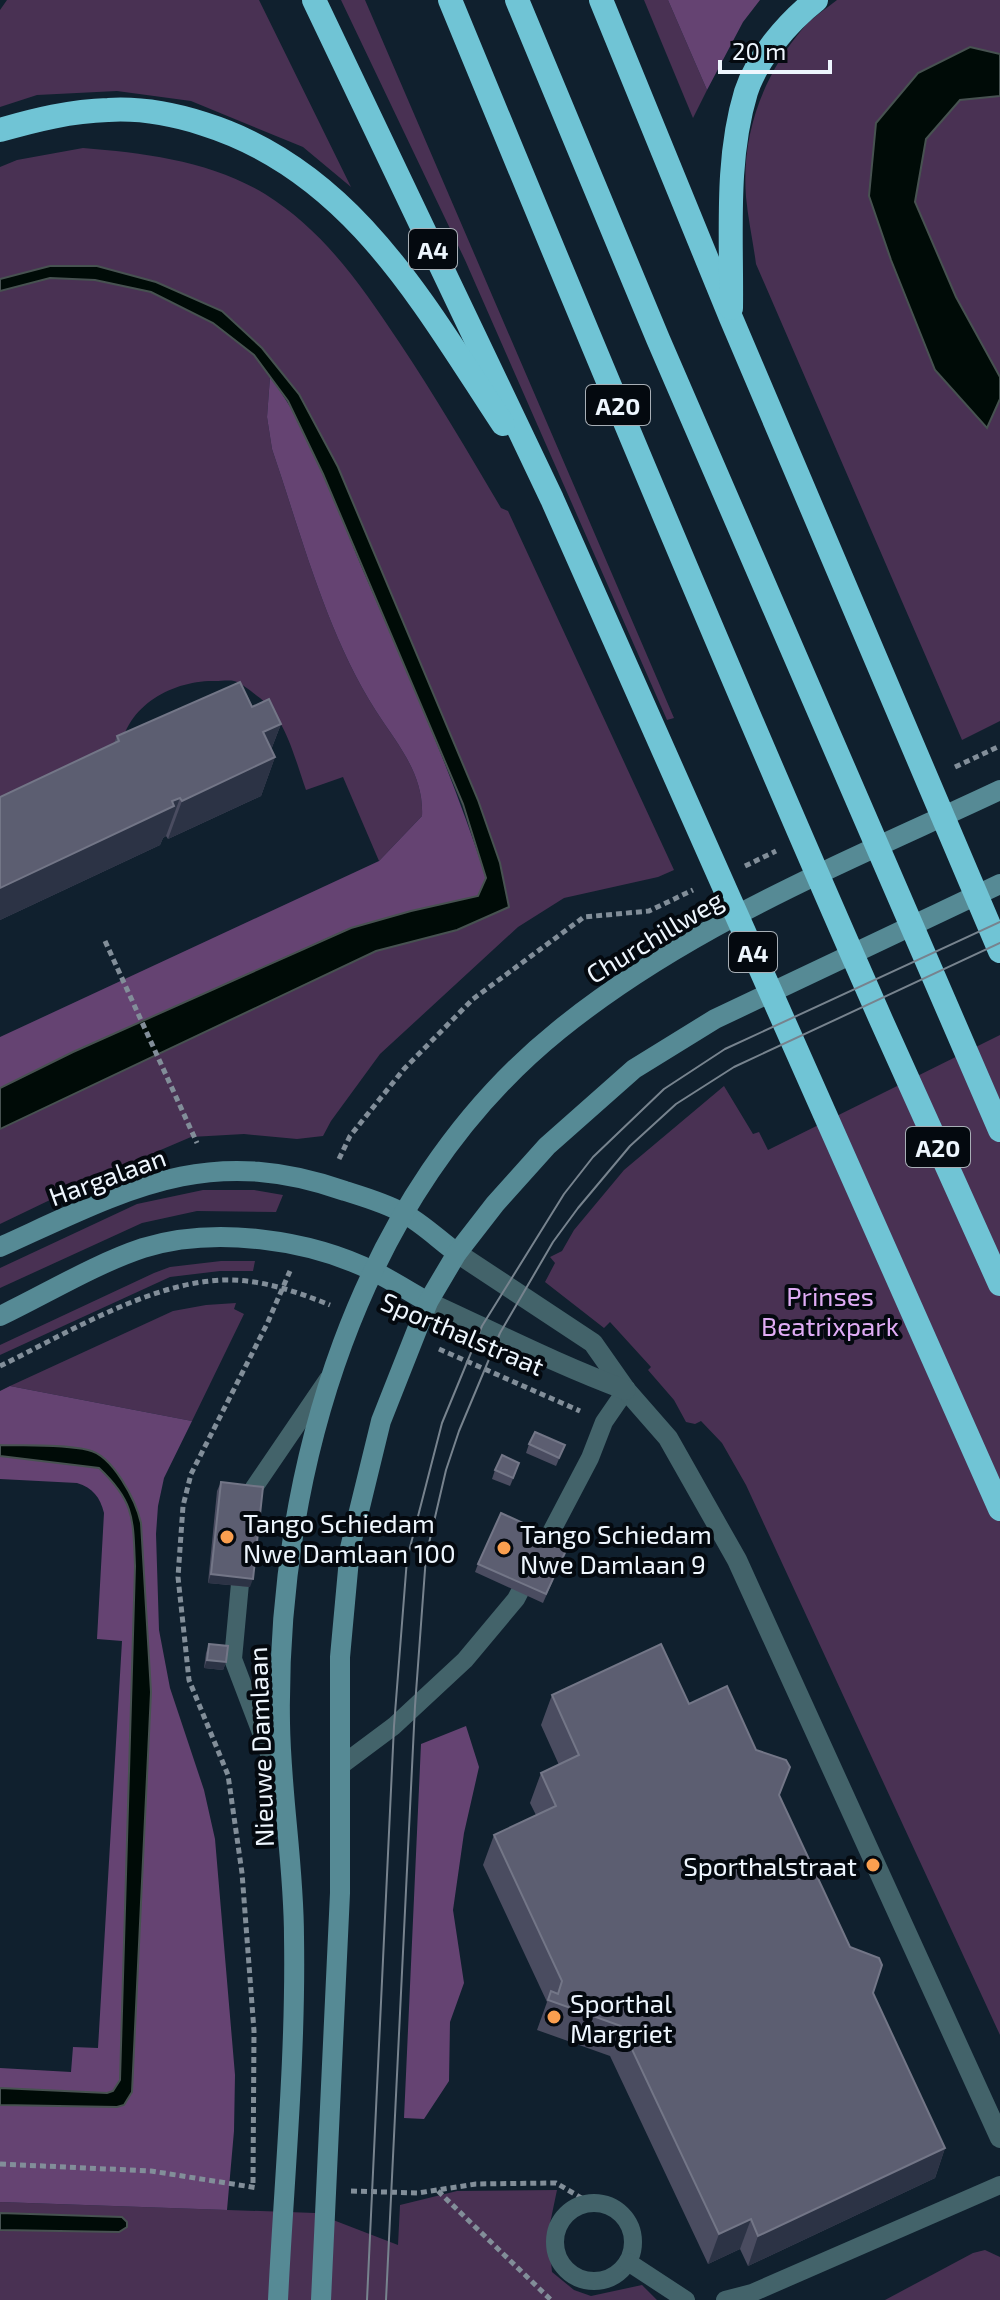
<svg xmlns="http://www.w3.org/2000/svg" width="1000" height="2300" viewBox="0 0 1000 2300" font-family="'Exo 2',sans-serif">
	<rect width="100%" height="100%" fill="#10202e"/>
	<g fill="#493153">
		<polygon points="7,0 259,0 351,187 303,147 191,101 117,91 37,95 0,107 0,10"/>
		<polygon points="341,0 365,0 674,718 667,720 465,260"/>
		<polygon points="644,0 668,0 707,90 693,118"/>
		<path d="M837,0H1000V54L970,47L919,73L876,123L869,196L891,260L935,370L987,427L1000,399V721L962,740L756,264C753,241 748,219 746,197C741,134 763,75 804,27C813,17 827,8 837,0Z"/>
		<polygon points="1000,96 1000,377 956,297 915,202 926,139 960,100"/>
		<path d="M83,148C145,153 210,161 265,194C324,231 361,285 399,342C435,396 468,452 501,508L508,511L674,870L658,877L564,898L518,927L380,1054L331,1121L323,1136L297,1139L244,1134L191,1137L102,1175L0,1224V1129L376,951L457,930L500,863L477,800L338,467L299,393L262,348L156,282L50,266L0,279V167L17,160Z"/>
		<path d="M50,278L95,280L151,292L213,323L254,355L270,377L267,417L272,449C302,537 326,632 376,711C398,745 424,774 422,816L379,861L343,777L306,790C295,759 286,719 260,698C253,693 242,683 234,681C229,680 221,681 215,681C171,680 122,708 120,756L0,810V291Z"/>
		<polygon points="1000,1035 1000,2035 746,1485 722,1443 701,1421 695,1424 686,1422 674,1400 648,1370 651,1367 610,1322 604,1328 545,1282 555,1263 550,1257 562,1251 574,1230 624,1170 724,1086 753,1134 759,1132 768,1150"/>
		<polygon points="203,1190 254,1190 283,1195 276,1212 197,1211 142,1223 0,1288 0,1268 137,1204"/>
		<polygon points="221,1261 255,1261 253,1271 220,1271 170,1277 0,1355 0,1345 154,1273 170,1267"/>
		<polygon points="236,1303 234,1309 244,1314 192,1421 10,1386 173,1311 206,1305"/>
		<polygon points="557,2190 548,2233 552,2272 574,2290 591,2296 642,2285 657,2300 0,2300 0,2202 315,2213 398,2245 400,2205 457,2191"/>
		<polygon points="985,2250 1000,2257 1000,2300 885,2300 973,2253"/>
	</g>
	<g fill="#654372">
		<polygon points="668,0 760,0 743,22 707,90"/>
		<path d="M270,377C312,432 335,504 362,568C406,670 452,772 486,878L478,896L350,928L73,1052L0,1088V1037L379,861L422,816C424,774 398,745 376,711C326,632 302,537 272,449L267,417Z"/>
		<path d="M10,1386L192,1421L164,1478L158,1506L156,1534L159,1630L170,1688L204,1790L215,1839L235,2075L234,2131L227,2210L0,2202V2068L71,2072L73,2047L98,2048L122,1641L97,1639L104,1513C100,1497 93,1488 77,1483L0,1479V1391Z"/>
		<polygon points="466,1726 479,1767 464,1833 453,1910 464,1983 450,2022 449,2081 424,2119 404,2118 421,1744"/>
	</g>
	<g fill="#000b07" stroke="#475251" stroke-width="2">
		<polygon points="970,47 1000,54 1000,96 960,100 926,139 915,202 956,297 1000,377 1000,399 987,428 935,370 891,260 869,196 876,123 918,73"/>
		<polygon points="50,266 97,266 156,282 222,311 262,348 299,394 338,467 478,800 500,863 509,907 457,930 376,951 0,1129 0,1088 73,1052 351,928 411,911 478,896 486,878 463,804 323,474 288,401 254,355 213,323 151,292 95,280 50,278 0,291 0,279"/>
		<path d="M0,1445C28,1446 60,1444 88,1450C113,1455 136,1501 141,1523L151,1692L132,2092L124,2105L117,2107L0,2105V2088L107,2093L113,2091L120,2080L135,1566C133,1519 135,1502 99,1468L0,1456Z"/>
		<polygon points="0,2213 122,2217 127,2222 127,2227 119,2232 0,2230"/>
	</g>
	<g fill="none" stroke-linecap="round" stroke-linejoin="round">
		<g stroke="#828e99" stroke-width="5" stroke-dasharray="6 4" stroke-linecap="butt">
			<polyline points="955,767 1000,746"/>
			<polyline points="745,866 776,851"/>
			<polyline points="105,941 197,1143"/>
			<polyline points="339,1159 350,1136 404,1069 473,999 584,917 649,911 693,890"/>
			<polyline points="439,1349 580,1411"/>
			<path d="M0,1366C66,1334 148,1283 223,1280C260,1279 295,1291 330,1305"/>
			<polyline points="0,2164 151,2171 258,2188"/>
			<polyline points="253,2183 254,2031 242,1873 228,1775 189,1680 178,1577 183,1506 191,1474 267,1324 290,1271"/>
			<polyline points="351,2191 418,2193 476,2184 556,2183 590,2203"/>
			<polyline points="438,2191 551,2300"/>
		</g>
		<g stroke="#43636a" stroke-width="18">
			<polyline points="247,1509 249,1495 328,1379"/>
			<polyline points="242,1562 233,1659 279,1780"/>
			<polyline points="339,1767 394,1726 465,1660 516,1599 590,1458 604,1422 626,1390"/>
			<circle cx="594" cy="2242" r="39"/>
			<polyline points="628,2262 686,2300"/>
			<polyline points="725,2300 752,2293 1000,2185"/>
		</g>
		<g stroke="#43636a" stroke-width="20">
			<polyline points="457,1253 593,1343 626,1390 668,1438 737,1560 1000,2138"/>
			<path d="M428,1302C494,1332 558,1365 626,1390"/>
		</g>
		<g stroke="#568a95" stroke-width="20">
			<path d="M0,1247C124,1191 207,1142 345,1191C364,1197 385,1203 403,1213C422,1223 439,1240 457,1253"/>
			<path d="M0,1316C46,1294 95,1264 143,1248C214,1226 309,1239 375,1272C393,1281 410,1292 428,1302"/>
			<path d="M278,2300C284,2179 296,2058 294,1937C294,1866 281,1795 280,1723C276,1473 358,1192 559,1030C690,924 849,861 1000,790"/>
			<polyline points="321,2300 340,1893 340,1657 350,1548 381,1421 428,1302 457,1253 495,1204 547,1146 634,1069 715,1019 1000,884"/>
		</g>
		<g stroke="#70c4d5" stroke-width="24">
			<polyline points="314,0 552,499 1000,1509"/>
			<path d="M450,0C591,342 733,684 882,1022C921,1110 961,1196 1000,1284"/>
			<polyline points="517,0 658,339 1000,1130"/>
			<polyline points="601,0 731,318 1000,951"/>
			<path d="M0,130C35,120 71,111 108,110C140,108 173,114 204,124C351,170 423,303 503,424"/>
			<path d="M731,308C732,237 725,161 746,92C757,58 788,22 816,0"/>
		</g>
		<g stroke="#77838e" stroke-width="2">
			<polyline points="367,2300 394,1726 407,1559 442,1423 482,1326 564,1194 593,1157 664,1089 725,1049 1000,922"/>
			<polyline points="386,2300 415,1706 426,1556 446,1470 459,1431 500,1333 553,1242 578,1208 630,1146 676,1104 734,1067 1000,943"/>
		</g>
	</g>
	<g fill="#4a4c60">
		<polygon points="252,707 281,724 271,750 275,757 261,796 168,839 166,836 163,838 160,845 0,920 0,797 114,743 117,736"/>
		<polygon points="529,1444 565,1445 556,1466 526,1453"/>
		<polygon points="495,1470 516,1472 510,1486 492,1479"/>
		<polygon points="221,1482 250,1587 208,1583 217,1491"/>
		<polygon points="569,1544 543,1603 475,1572 478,1564"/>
		<polygon points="209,1644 226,1662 223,1670 204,1668 206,1653"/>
		<polygon points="552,1695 689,1704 756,1750 779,1795 945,2148 935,2178 748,2266 740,2249 708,2264 610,2056 537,2030 547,2002 483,1865 494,1835 536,1815 530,1803 541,1773 559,1765 541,1725"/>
	</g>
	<g fill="#2c3345">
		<polygon points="281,724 267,760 275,757 261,796 168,839 182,801 263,732"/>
		<polygon points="180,798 166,836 163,838 160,845 0,920 0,888"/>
		<polygon points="211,1574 253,1579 250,1587 208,1583"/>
		<polygon points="207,1660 226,1662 223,1670 204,1668"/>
		<polygon points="945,2148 935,2178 748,2266 758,2236"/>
		<polygon points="751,2219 740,2249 708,2264 719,2234"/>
	</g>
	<g fill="#5c5e71" stroke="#737687" stroke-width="2">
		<polygon points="240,682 252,707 269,699 281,724 263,732 275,757 182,801 180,798 172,801 174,806 0,888 0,797 119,741 117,736"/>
		<polygon points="535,1432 565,1445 559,1458 529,1444"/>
		<polygon points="502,1455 519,1463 513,1478 495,1470"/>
		<polygon points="221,1482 263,1487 253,1579 211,1574"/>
		<polygon points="501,1513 569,1544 546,1594 478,1564"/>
		<polygon points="209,1644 228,1646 226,1662 207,1660"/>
		<polygon points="661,1644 689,1704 727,1686 756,1750 786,1760 790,1767 779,1795 850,1947 879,1958 882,1965 873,1993 945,2148 758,2236 751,2219 719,2234 621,2026 548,2000 551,1991 558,1994 562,1981 494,1835 556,1806 541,1773 579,1755 552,1695"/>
	</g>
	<g fill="#fa9f4f" stroke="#04090f" stroke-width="3">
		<circle cx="227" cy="1537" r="8"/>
		<circle cx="504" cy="1548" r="8"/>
		<circle cx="873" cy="1865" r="8"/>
		<circle cx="554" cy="2017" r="8"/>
	</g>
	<g text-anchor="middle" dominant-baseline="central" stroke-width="8" stroke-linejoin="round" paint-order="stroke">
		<g fill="#04090f" stroke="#a8afb6" stroke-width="2">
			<rect x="409" y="229" width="48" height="40" rx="6"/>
			<rect x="586" y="385" width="64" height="40" rx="6"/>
			<rect x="729" y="932" width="48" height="40" rx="6"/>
			<rect x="906" y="1127" width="64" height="40" rx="6"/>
		</g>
		<g font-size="24" font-weight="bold" fill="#eef6fe">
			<text x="433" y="249">A4</text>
			<text x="618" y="405">A20</text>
			<text x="753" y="952">A4</text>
			<text x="938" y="1147">A20</text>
		</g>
		<g font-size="26" fill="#eef6fe" stroke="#04090f">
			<text transform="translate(654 936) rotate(-31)">Churchillweg</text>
			<text transform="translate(107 1176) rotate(-20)">Hargalaan</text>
			<text transform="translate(463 1333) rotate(23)">Sporthalstraat</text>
			<text transform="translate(260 1747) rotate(-92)">Nieuwe Damlaan</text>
		</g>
		<g font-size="26" fill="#e0acf5" stroke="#04090f">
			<text x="830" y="1295">Prinses<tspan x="830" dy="30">Beatrixpark</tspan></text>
		</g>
		<g font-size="26" fill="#eef6fe" stroke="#04090f" text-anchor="start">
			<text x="243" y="1522">Tango Schiedam<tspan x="243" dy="30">Nwe Damlaan 100</tspan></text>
			<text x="520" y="1533">Tango Schiedam<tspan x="520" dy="30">Nwe Damlaan 9</tspan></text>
			<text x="857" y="1865" text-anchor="end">Sporthalstraat</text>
			<text x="570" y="2002">Sporthal<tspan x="570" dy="30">Margriet</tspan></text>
		</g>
	</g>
	<path d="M720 60v12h110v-12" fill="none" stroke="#eef6fe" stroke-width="4"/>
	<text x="732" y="60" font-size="24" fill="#eef6fe" stroke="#04090f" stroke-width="6" paint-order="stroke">20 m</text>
</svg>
